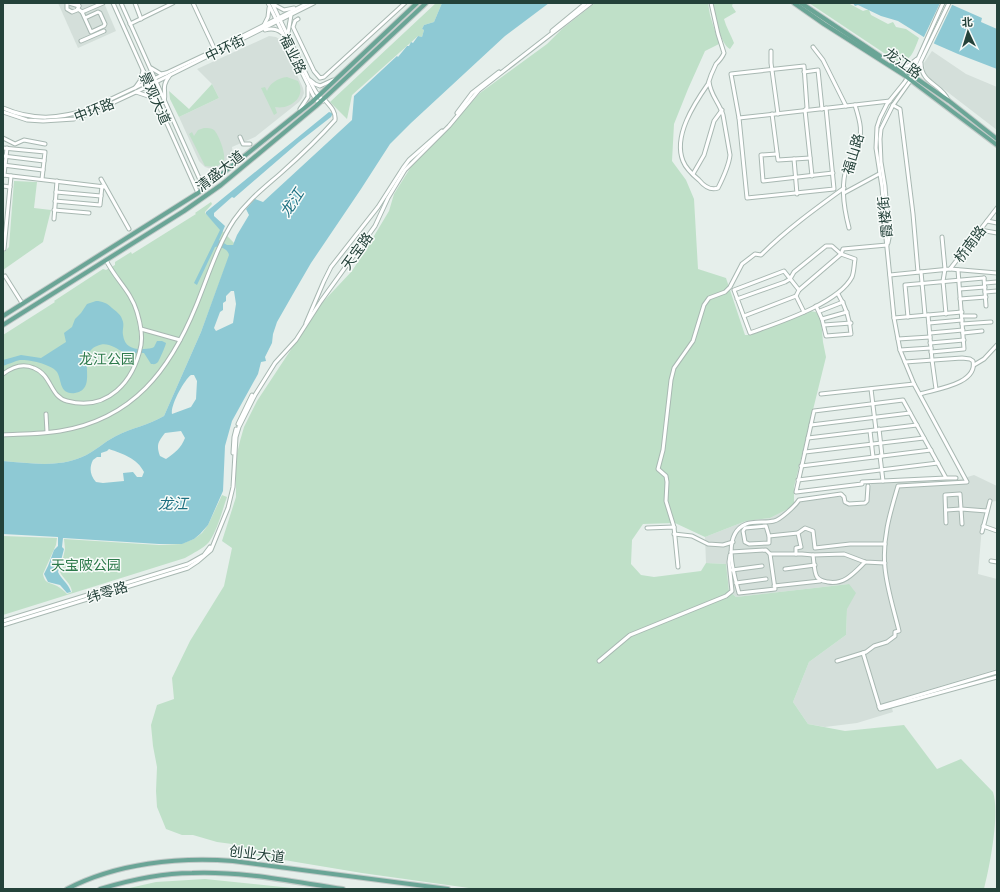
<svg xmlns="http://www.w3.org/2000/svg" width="1000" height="892" viewBox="0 0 1000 892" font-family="Jost,'Noto Sans SC',sans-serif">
	<rect width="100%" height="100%" fill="#e6efeb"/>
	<g fill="#d4dfda">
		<polygon points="58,3 104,3 116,31 78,48"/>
		<polygon points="269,36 276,37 281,40 303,88 304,93 302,98 299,102 255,137 232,147 233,155 218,168 211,169 205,167 199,161 179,117 219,98 212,84 197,69"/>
		<polygon points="932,51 966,74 997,87 997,130 928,77 925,73 924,63"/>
		<polygon points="974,475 997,486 997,501 988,502 982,526 978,574 997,579 997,669 890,701 893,712 857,723 825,727 808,724 793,702 809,662 846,635 847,609 849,584 736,597 729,591 726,564 706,563 705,537 746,521 770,518 794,506 794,502 838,496 842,498 843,504 864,506 868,503 871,483 961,479"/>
	</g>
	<g fill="#bfe0c8">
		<polygon points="436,3 442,3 434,22 424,25 422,29 424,30 422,37 418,36 352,95 347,119 330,102"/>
		<path d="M595,3H708L710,15L719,44L705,51L688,89L674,124L672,161L686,180L694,199L698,269L726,278L745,335H749L810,311L816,312L821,319L823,342L826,357L794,487V506L770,518L746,521L705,537L675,523L643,524L632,540L631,564L641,575L654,577L701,571L706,563L726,564L729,591L736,597L849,584L856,593L847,609L846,635L809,662L793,702L808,724L845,731L904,725L937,769L961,759L993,792C1000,813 990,865 984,889H476L362,873L248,854L237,853L236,851H233L232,844L217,842L193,835H182L166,829L157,807L156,791L157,767L153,746L151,725L157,705L174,699L172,678L190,641L224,586L232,548L222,541L236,497V458L240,441L244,427L257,401L321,304L352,271L368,246L389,211L394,194L414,162L430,148L480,93L547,44L562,29Z"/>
		<path d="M713,3H733L732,6L736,12L724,19C726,27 731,35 734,43L730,49C720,44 714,14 713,3Z"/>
		<path d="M809,3H848L863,11L866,10H869L871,15L888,24L893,22L896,27L906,29L919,38C914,50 911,64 896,61Z"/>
		<path d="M287,77L298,81C307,97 290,110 275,107L277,113L274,115L261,88L265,87L267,91C270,83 278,78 287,77Z"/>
		<polygon points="212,84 219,98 179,117 170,99 169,91 189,109"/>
		<path d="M204,128C208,128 211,128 214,130C219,135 226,154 224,161L216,167L205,166L189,134L192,132L194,136L198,130Z"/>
		<polygon points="14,181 37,182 34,208 51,210 43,242 3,270 3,253 9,247"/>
		<path d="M211,202L212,204L205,212L206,214L234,243L201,332L164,416C149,425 131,428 116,436C104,442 94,452 82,457C57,468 29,463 3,461V335L55,302L54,301L103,269L106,270L115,265V262L131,252L132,254L196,214L195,213Z"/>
		<path d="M222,495L227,497C222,511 218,529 209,542C203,549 193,553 185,558L3,615V536L57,538L56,545L43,574C45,584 49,582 57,586C61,588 64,591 67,594L72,592C71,583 63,579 60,572L65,549L64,539L159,545L181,544L194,539L202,533L208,525Z"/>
		<polygon points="205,879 301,889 125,889 156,882"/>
	</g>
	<g fill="#8ec9d4" fill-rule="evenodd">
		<path d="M442,3H549L505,36L411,123L390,144L361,189L311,263L293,294L277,322L273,334L272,343L265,357L266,361L261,362L258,374L232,421L225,446L223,491L208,525L200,534L194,539L182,544H159L63,538L62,547L64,549L58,572C61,579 68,583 71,592L67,593L60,585L48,582L44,574L48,566L54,550L58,546V537L3,534V461C29,463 57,468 82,457C94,452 104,442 116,436C131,428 149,425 164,416L201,332L229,255C228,249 220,246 215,247L197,285L194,283L220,230L206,214V212L329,112L332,113V115L331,117L299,142L234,198L232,197L214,213V216L225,226L219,240L227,245H233L237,235L249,215L246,209L255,199L263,202L352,120L354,96L397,56L398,57L407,46H409L411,42L413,43L418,36L422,37L424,30L422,29L424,25L434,22ZM231,291H234L236,304L233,323L216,331L214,328L220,312L223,310V303L226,301V296ZM191,375H194L197,381L196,399L191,407L172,414C170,406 184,380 191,375ZM181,431L185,438C181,448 175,453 166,459L160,456C156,445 158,442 165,433ZM109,449C123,454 137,458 144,472L142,477H137L133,472L123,473L124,481L103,483L96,482C90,475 89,468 93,460L97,457H101V453L107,451Z"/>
		<polygon points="853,3 948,3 982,18 981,22 997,29 997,69 958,54 935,44 898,21 881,16 858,5 855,6"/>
		<path d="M96,301C102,301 107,303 112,308C116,311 121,315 122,319C125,325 122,329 123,335C125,351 140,350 152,348L154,347L157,341H162L166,343C166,345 159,361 158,362C155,365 154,364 151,364L144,353H137L128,355C122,352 116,347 109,345C105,344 101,344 97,346C75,354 100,389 75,393C59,395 62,380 57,372C53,365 29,359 20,360C15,361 9,364 3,366V360L21,355L41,358L66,342L64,333L72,327L75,319L81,313L87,304Z"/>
	</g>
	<polygon fill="#e6efeb" points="940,3 953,3 933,45 923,39"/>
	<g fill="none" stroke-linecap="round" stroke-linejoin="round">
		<defs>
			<g id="minor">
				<polyline points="67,3 67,9 72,12 77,10 79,6 78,3"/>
				<polyline points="69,3 79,6"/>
				<polyline points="113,3 198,193"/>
				<polyline points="121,3 204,189"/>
				<polyline points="135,3 141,19"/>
				<polyline points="193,3 215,50"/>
				<polyline points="268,3 313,95 319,103"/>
				<polyline points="272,3 308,78 316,92 323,101"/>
				<polyline points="273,4 284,10 294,8"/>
				<polyline points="78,9 82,12 91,32 104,26 105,24 100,13 98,12 85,18"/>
				<polyline points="82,12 103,3"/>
				<polyline points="298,19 295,21 293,27 314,71 320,78 324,77 405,3"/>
				<polyline points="130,24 173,3"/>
				<polyline points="264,25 268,17 269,8"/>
				<path d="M265,30C271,28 277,29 282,33"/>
				<polyline points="552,31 586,3"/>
				<polyline points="288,33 291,15"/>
				<polyline points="81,41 104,31"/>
				<polyline points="813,47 823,60 846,106"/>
				<polyline points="771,51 771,63 778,114"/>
				<path d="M921,63C921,84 942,84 948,100"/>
				<polyline points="898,66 908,66 917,59"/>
				<polyline points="151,68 161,74 166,73"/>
				<polyline points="804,72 818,70 822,109"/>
				<polyline points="310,80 315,84 320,86 333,80"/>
				<path d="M709,81C710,95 719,102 723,115L730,155C729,166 723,178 718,188C710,191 704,186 699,180C693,175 686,169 683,161C673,136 694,104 708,84C710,77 713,70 716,64C719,61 722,58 724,53L718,34L711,3"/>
				<polyline points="135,88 140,81 143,71"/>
				<polyline points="136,92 148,96 157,103"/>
				<path d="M164,102C167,90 160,88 170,75"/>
				<polyline points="893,105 900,109 913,214 918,272"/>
				<path d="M3,108C33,121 59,119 90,109L215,50L308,3"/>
				<polyline points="300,109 308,97 308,87"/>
				<polyline points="3,112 27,120 43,121 74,119 91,113 136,92 314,3"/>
				<polyline points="457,113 472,93 499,72"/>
				<polyline points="772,114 778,160 810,158"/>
				<polyline points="739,118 890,101"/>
				<polyline points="240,137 243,144 250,144"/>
				<polyline points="3,138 15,144 24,140 45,144"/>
				<polyline points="3,148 45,152 42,179"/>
				<polyline points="777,154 761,155 763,181 833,173"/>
				<polyline points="3,156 44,161"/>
				<polyline points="794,159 797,194"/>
				<polyline points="3,165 43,170"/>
				<polyline points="693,174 704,155 714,121 722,110"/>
				<polyline points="3,175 105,187"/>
				<polyline points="4,175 7,148"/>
				<polyline points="812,176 805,110 807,108 804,66 731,74 739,118 747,198 834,189 826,108"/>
				<polyline points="101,179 129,229"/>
				<polyline points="3,186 10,187"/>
				<polyline points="56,192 101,196"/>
				<polyline points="844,193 879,174"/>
				<polyline points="55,201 100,205 102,186"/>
				<polyline points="54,210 89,213"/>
				<polyline points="54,219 57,181"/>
				<polyline points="987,221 997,223"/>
				<path d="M849,228C844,209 840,186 847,166C849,161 853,156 856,150C864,134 860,121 855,105"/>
				<polyline points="980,230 997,233"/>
				<polyline points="942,237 945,269 943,281 946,314"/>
				<polyline points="888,243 889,238 885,186 881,162 880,139 881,129 893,105 913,77 921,61 949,3"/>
				<polyline points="4,249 11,176"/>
				<polyline points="950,269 997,273"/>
				<polyline points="921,272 925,315"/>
				<polyline points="890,275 950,269 997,208"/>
				<polyline points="5,276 22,303"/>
				<polyline points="984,278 986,306"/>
				<polyline points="985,283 997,282"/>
				<polyline points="960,289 985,287"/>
				<polyline points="985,292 997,291"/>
				<polyline points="796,296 804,312"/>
				<path d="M737,299L785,282L790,279L794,272L826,246H832L841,254L855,259C854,265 854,272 852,277C838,304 777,323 750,333L734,290L784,271L799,290"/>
				<polyline points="960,299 986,297"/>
				<path d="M816,306L822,319L826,336L851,334C850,319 846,307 838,294"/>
				<polyline points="820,311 843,302"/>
				<polyline points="928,315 932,360 936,389"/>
				<polyline points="744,316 796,296 799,290 841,254 843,249 887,245"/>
				<polyline points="962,316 975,316"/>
				<polyline points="908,317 905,285 984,278"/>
				<polyline points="894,318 962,312"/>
				<polyline points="822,319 847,312"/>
				<polyline points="306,323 324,281 331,267 378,207 403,168 409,160 442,131"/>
				<polyline points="929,323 962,320"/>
				<polyline points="962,324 991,322"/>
				<polyline points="824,325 851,323"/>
				<polyline points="141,329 180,340"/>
				<polyline points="930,333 963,330"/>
				<polyline points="963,333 982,331"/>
				<polyline points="898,339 930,337"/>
				<polyline points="930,343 964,340"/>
				<polyline points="900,350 931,348"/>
				<polyline points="931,352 964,349 958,270"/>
				<path d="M905,362L962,358L970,359L973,361C978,384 936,389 920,394"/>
				<polyline points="974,365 984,359 997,345"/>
				<path d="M3,374C12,367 23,363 34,368C52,375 50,397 67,401C108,412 134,381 141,345C143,334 140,322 137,312C131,291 115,279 106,260"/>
				<polyline points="871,389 876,430"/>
				<polyline points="821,394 914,384"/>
				<polyline points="46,414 47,432"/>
				<polyline points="238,424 252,395"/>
				<polyline points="811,425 910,413"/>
				<polyline points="879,429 882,456"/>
				<polyline points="870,431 873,457"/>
				<path d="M3,435C22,434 42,434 60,431C133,419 170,370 196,306C207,279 218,244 234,220C247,201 264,188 281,173C299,157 319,138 335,120C336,111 330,106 324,99"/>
				<polyline points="808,438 917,425"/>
				<polyline points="805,452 924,438"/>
				<polyline points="233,453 234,437 236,429"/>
				<polyline points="880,456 883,481"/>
				<polyline points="801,466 931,450"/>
				<polyline points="946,478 903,400 814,411 796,492 862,484 862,482 946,478 956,478"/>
				<polyline points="798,480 938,463"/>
				<polyline points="946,510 961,509 987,511"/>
				<polyline points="946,523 945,495 960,494 962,524"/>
				<polygon points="766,526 769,536 769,543 749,544 745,542 743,531 745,528"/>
				<polyline points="983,526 997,531"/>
				<path d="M674,527L666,501L667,482L666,476L658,469L663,450L671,380L674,368L693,341L704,305L709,298L725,292L730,287L742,264L755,254L761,255C786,230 815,209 844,188"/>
				<polyline points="647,528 674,527 678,567"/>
				<polyline points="982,532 990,501"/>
				<polyline points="798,533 805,528 813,531 815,548 850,544 885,544"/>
				<polyline points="674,534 692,536 708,544 723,545 733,542"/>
				<polyline points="769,536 798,533 801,547 796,548 796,554"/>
				<polyline points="731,552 766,550 770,554 802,554 813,555 844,554 865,562 885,563"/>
				<path d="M770,554L775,589L739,593C734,575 721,534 746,524C754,521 765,523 774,521C780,520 795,506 799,500L841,494L844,497L845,502L849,504L865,503L867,501L868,486"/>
				<path d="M813,555C814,562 814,572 817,577C820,581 823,581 828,582C844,585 854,573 865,562"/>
				<polyline points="991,561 997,562"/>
				<polyline points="785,569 815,565"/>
				<polyline points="732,570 762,566"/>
				<polyline points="736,583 766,579"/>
				<polyline points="774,586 820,581"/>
				<polyline points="3,621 188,564 204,555 210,547"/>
				<polyline points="3,625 188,568 197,562 211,550 228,508 233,487 236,437 239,427 255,395 275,363 296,340 321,301 375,226 388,198 405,170 449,126 479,90 591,3"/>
				<polyline points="863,653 880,709 997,677"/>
				<polyline points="599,661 630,635 726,596 732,591 729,562 730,555"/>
				<path d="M837,661L866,652L874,646L887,642L895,636V632L899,631C894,610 887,589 885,568C882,539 890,513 898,486L967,482L914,384L900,350L894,318L886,238L882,187L876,148L877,127L880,118L887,104L904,83L913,70L943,3"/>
				<polyline points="879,707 997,672"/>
			</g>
			<g id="major">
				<polyline points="794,3 824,24 904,75 997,145"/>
				<polyline points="801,3 880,56"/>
				<polyline points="892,64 907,72 949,101 997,139"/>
				<polyline points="3,316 198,193 312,102 417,3"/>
				<polyline points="3,325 184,211 221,185 316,106 426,3"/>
				<path d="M67,889C117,863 178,857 233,861L448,889"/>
				<path d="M100,889C130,880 161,873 192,873C243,871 294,882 343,889"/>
			</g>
		</defs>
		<use href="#minor" stroke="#a8b8b2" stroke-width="5"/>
		<use href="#major" stroke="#c2cac8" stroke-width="6"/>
		<use href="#minor" stroke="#fff" stroke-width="3"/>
		<use href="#major" stroke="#6aa596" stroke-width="4"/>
	</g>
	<g text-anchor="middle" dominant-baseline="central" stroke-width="3" stroke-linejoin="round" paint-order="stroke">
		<g font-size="14" fill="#24423a" stroke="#f7fbf9">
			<text transform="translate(225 48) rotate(-26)">中环街</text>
			<text transform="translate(293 54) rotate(64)">福业路</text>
			<text transform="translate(903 63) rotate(35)">龙江路</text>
			<text transform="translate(155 98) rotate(66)">景观大道</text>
			<text transform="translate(94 110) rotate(-21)">中环路</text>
			<text transform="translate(853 154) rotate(-73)">福山路</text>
			<text transform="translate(220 171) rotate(-38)">清盛大道</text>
			<text transform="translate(885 217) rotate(-96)">霞楼街</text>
			<text transform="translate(970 244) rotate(-53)">桥南路</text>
			<text transform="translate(357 251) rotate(-54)">天宝路</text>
			<text transform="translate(107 592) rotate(-17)">纬零路</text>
			<text transform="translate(257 854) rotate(7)">创业大道</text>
		</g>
		<g font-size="14" fill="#2d7a4b" stroke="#f7fbf9">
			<text x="107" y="359">龙江公园</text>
			<text x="86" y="565">天宝陂公园</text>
		</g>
		<g font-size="15" font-style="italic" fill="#1c6f80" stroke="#f7fbf9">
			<text transform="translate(292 203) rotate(-57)">龙江</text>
			<text x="173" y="504">龙江</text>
		</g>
	</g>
	<rect width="1000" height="892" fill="none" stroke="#24423a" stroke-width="8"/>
	<g transform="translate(968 32) rotate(356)" stroke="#f7fbf9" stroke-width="3" paint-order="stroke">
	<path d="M0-3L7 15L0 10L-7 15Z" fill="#24423a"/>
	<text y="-6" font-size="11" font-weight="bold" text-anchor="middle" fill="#24423a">北</text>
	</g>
</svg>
